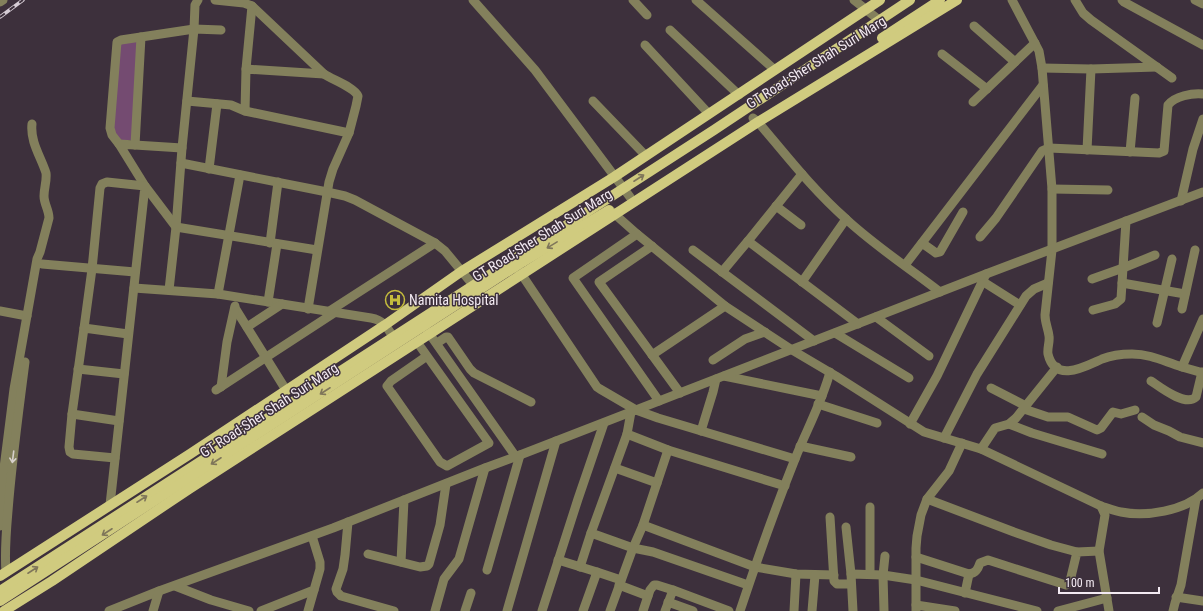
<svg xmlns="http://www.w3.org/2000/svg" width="1203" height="611" viewBox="0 0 1203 611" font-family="'Roboto Condensed',sans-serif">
	<rect width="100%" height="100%" fill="#3d303c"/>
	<polygon fill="#744b71" points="119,42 139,42 132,140 122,141 113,135"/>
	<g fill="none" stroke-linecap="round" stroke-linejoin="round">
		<g stroke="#83805c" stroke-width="9">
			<path d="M215,0L244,3L252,6L324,74C333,80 354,87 358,96L356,106L349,133L333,169L329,182L308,309"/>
			<polyline points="473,0 535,70 630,197"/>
			<polyline points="633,0 647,15"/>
			<polyline points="696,0 775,70"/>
			<polyline points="854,0 879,20"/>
			<path d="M1012,0L1039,51L1042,68L1052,189V250L1045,315C1045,323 1048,328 1049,336C1050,342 1047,348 1048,354C1055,384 1086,366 1102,359C1112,355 1122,354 1132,354C1151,354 1165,362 1182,367C1189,369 1196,371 1203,373"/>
			<polyline points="1075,0 1083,13 1091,20 1172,78"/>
			<polyline points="1122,0 1124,2 1203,45"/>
			<polyline points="1195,0 1203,4"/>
			<polyline points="0,2 3,0"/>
			<polyline points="974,26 1015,62"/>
			<polyline points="670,30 739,95"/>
			<polyline points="645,45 709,114"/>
			<polyline points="942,54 987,89"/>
			<polyline points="1042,68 1091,69 1157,67"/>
			<polyline points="246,69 252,6"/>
			<polyline points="187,101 231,105 245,111 349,133"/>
			<polyline points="593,101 646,156"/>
			<polyline points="973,102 1035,43"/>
			<polyline points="245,111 246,69 324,74"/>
			<path d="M753,118L758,122C786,155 813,190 846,219C875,246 909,268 940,292"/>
			<polyline points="119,144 112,135 110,128 117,42 121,40 194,29 221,30"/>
			<polyline points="135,145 141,37"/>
			<polyline points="182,148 119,144 145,186 176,227 317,250"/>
			<polyline points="1087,150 1091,69"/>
			<polyline points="1130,152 1135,98"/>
			<polyline points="181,163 327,192 345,196 355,200 435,243 445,251 473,285"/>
			<polyline points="209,169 217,104"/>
			<polyline points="802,174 748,241 858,324"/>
			<polyline points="1052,189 1108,190"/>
			<polyline points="1181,201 1193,149 1203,119"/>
			<polyline points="776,206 801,225"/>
			<path d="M610,210L637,234L725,306L792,350L836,376L924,432L981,449L1101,506C1107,508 1114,511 1121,512C1146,517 1184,511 1203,493"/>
			<polyline points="637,234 573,278 659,401"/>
			<path d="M980,237L996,218L1042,151L1049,148L1159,153L1164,151L1168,105C1175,96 1192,93 1203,94"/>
			<polyline points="270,243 278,182"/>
			<polyline points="922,243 936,253 940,252 963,212"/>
			<polyline points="652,246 599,282 680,393"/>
			<polyline points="693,250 814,341"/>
			<polyline points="42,264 135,272"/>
			<polyline points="905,265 1043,85"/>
			<polyline points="518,269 597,387 600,389 636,410 658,418 795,459"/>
			<polyline points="722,272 748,241"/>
			<polyline points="1092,279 1123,268 1155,255"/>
			<polyline points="982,281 1020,305"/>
			<polyline points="802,282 846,219"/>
			<polyline points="1122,283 1185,294"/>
			<path d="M134,288L218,294L371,318C383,320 387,327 393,337"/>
			<polyline points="169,290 176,227 182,148 194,29 195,5 198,0"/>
			<polyline points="218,294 240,175"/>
			<polyline points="268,302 277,244"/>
			<polyline points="235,308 286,390"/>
			<polyline points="1182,309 1195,250"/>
			<polyline points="1093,310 1115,304 1121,299 1126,221"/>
			<polyline points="0,311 27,316"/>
			<polyline points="328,312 435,243"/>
			<polyline points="876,317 929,356"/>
			<polyline points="1157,323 1172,259"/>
			<polyline points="247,327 282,304"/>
			<polyline points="84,328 92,269 100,188 102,184 107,182 145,186 110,505"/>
			<polyline points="426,329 516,457"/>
			<polyline points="835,333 909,378"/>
			<polyline points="417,342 427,356 489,443 447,466 440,462 387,386 391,381 427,356"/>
			<polyline points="437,343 446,337 448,337 470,369 474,373 531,402"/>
			<polyline points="652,355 725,306"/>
			<polyline points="713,360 745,339 765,332"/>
			<polyline points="1182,367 1203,319"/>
			<polyline points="78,369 124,374"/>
			<polyline points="724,376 822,396"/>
			<path d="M1151,381C1160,387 1185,407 1196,397L1202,372"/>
			<polyline points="221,387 227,342 235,306"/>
			<polyline points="991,388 1026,406"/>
			<polyline points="216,390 334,313"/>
			<polyline points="818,404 877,423"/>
			<polyline points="1024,409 1048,417 1068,417 1097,430 1101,428 1113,412 1121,414 1135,410"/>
			<polyline points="72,414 119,421"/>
			<polyline points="1142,417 1154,425 1169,431 1180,437 1203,443"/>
			<polyline points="910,424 937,376 986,274"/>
			<polyline points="1009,424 1032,433 1102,454"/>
			<polyline points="701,431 713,392 716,379"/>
			<polyline points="627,434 668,450 785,486"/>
			<polyline points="944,438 977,374 1026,296 1034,289 1048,283"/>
			<polyline points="800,446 851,457"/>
			<polyline points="981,449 995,428 1009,424 1016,418 1057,367"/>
			<polyline points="115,458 73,454 70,452 69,447 72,414 84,328 128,334"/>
			<polyline points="615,468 657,483"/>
			<polyline points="927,499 1014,532 1051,545 1077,552"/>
			<polyline points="1101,506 1105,515 1099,551 1109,611"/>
			<polyline points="870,507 870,574"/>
			<polyline points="830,517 834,581 837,584 851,584"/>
			<polyline points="348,522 345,555 343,569 336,589 337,592 341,596 394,611"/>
			<polyline points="643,525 668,450"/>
			<path d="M0,526L4,468L14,389L37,259L40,252L49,218C49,210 44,204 44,196C44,188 47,181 46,173C41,157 30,142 32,124"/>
			<polyline points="846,527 851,574"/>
			<polyline points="368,554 420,567 427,566 429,564 440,525 446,484"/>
			<path d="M916,557L969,574C976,573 978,569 980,563L988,560L1066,585L1070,581L1077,552L1099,551"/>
			<polyline points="558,560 597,572"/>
			<polyline points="401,562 404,500"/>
			<polyline points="580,567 591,533"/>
			<polyline points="487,570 520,455"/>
			<path d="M6,572C4,548 7,524 9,499C13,453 19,408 25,362"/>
			<polyline points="619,585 648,596"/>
			<polyline points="748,585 653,552 633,548 643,525 755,567 796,574 834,575"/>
			<polyline points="175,586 211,600 249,611"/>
			<polyline points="965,593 969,574"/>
			<polyline points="1176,597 1203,601"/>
			<polyline points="668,602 693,611"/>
			<polyline points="916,605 955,611"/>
			<polyline points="109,611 159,591 333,528 485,468 520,455 986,274 1203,192"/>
			<polyline points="153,611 159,591"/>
			<polyline points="261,611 314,590 320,569 320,562 312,536"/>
			<polyline points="308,611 314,590"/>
			<polyline points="435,611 444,579 459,559 485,468"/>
			<polyline points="465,611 471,593"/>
			<polyline points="507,611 556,441"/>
			<polyline points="542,611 578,499 604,423"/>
			<polyline points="583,611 597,572 621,580"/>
			<polyline points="610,611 633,548 591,533 627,434 631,412"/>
			<polyline points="643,611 650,590 654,585 657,585 673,590"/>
			<polyline points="665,611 673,590 729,611"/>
			<path d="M740,611C757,560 775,509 795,459C806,431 822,402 830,372"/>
			<polyline points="794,611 796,574"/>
			<polyline points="812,611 815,575"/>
			<polyline points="853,611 851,574 883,575 916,580 1037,611"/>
			<polyline points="884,611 883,575 885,556"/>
			<polyline points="916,611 916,548 917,536 921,515 927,499 949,471 962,443"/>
			<polyline points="1058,611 1107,598"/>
			<polyline points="1173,611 1175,603 1181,585 1196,499"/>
		</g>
		<g stroke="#d0cb7f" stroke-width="10">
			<polyline points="882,38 940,0"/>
			<polyline points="0,576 190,454 385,325 462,271 614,177 880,0"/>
			<polyline points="0,591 714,130 910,0"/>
			<polyline points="0,601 516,266 609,210"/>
			<polyline points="4,611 52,581 189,489 758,122 957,0"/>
		</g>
		<defs>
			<polyline id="rail" points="0,17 23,0"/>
		</defs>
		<use href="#rail" stroke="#d6ccd5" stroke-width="3.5"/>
		<use href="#rail" stroke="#3d303c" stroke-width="2" stroke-dasharray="6" stroke-linecap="butt"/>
	</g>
	<defs><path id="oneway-shaft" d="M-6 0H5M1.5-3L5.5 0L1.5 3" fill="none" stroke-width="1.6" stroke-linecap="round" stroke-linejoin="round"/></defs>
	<g stroke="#7f765a">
		<use href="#oneway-shaft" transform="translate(639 178) rotate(-33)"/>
		<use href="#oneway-shaft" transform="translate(552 245) rotate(149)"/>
		<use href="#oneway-shaft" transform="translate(325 391) rotate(147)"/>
		<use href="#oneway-shaft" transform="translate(216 461) rotate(147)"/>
		<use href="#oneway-shaft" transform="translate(142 499) rotate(-33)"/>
		<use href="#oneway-shaft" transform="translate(107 532) rotate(147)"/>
		<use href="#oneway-shaft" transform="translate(33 570) rotate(-33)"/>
	</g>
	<use stroke="#d7d0cc" href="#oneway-shaft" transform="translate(13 457) rotate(97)"/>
	<defs>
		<symbol id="hospital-ring" viewBox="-11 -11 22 22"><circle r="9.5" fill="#3d303c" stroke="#c5bc3d" stroke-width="1.5"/><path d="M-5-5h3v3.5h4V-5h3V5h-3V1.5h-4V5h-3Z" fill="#c5bc3d"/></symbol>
	</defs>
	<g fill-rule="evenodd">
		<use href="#hospital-ring" x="384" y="289" width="22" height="22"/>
	</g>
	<g text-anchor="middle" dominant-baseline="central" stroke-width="3" stroke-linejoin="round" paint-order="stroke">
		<g font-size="14" fill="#f3eaf2" stroke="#3d303c">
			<text transform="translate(816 62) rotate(-32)">GT Road;Sher Shah Suri Marg</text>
			<text transform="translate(542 235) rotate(-32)">GT Road;Sher Shah Suri Marg</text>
			<text transform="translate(269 410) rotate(-33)">GT Road;Sher Shah Suri Marg</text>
		</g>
		<g font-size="14" fill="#f3eaf2" stroke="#3d303c" text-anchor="start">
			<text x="409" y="300">Namita Hospital</text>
		</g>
	</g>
	<path d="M1059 587v6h100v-6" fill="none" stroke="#f3eaf2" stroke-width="2"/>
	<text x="1065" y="587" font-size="12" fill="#f3eaf2" stroke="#3d303c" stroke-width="3" paint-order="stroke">100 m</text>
</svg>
